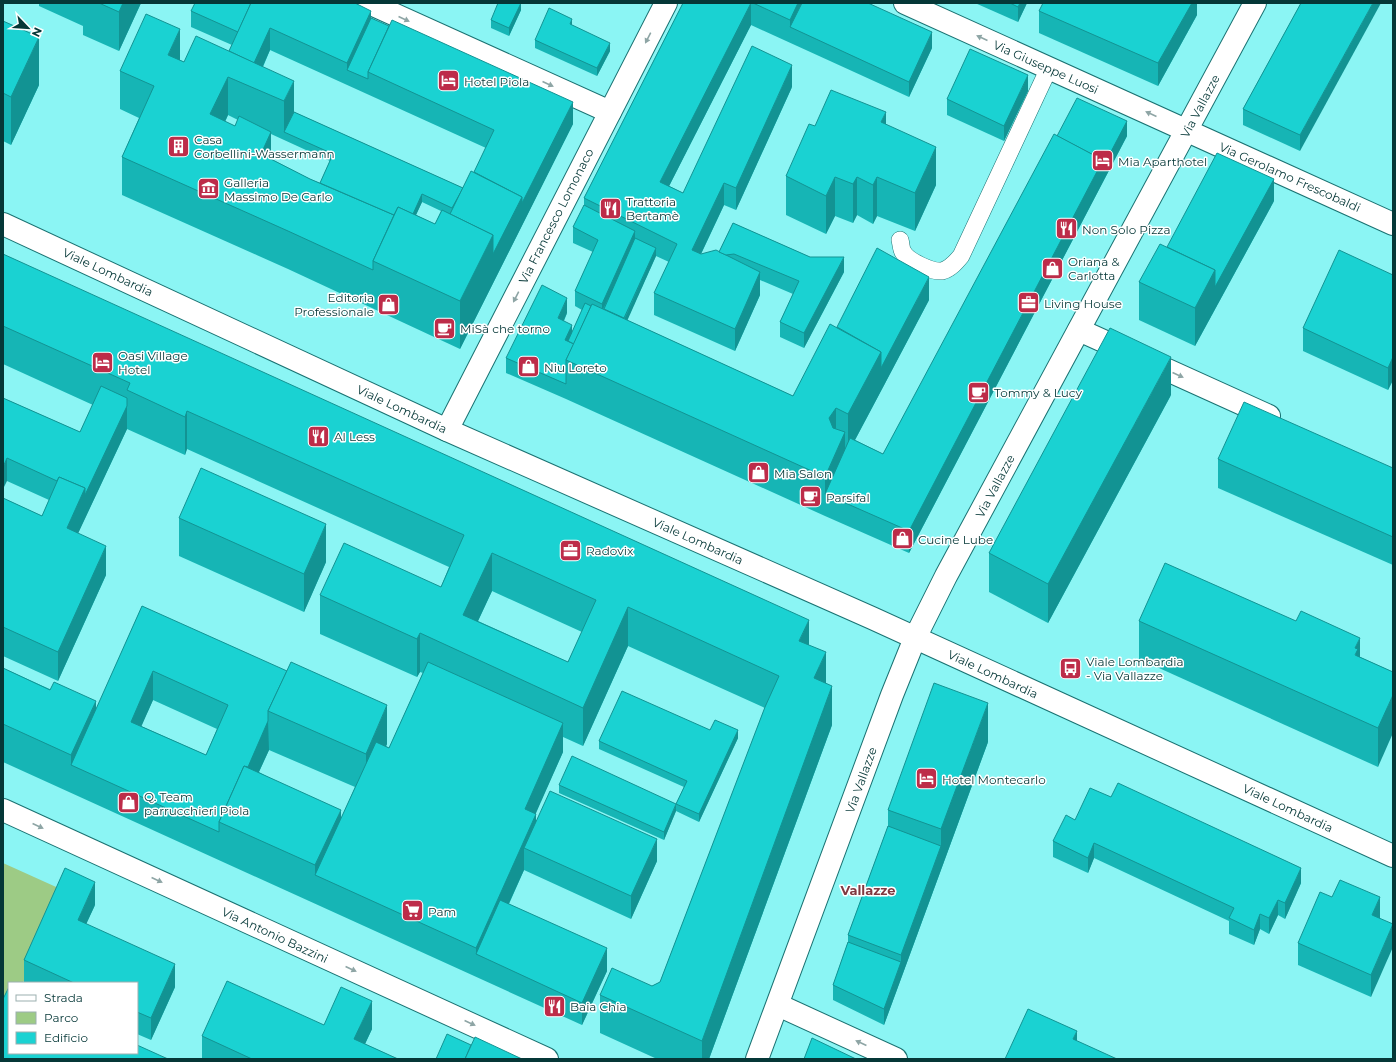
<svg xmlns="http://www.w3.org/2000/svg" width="1396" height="1062" viewBox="0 0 1396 1062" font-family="Montserrat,sans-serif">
	<rect width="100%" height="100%" fill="#8bf5f4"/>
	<polygon fill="#9dcb85" points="3,863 65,891 23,983 9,983 9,1015 3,1028"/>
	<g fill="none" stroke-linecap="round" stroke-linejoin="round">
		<defs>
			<path id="service" d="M900,240C901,243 901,249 903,252C908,261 931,272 942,271C950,269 956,262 961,256L1049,68"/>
			<g id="minor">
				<polyline points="369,3 610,112"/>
				<polyline points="905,3 1393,224"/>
				<polyline points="1079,330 1269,416"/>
				<polyline points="447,430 666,3"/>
				<polyline points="3,810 547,1059"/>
				<polyline points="778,1005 896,1059"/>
				<polyline points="757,1059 892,695 915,638 946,576 1255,3"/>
			</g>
			<polyline id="tertiary" points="3,224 447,430 872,618 1393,856"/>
		</defs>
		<use href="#service" stroke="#1a7272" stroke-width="18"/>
		<use href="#minor" stroke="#1a7272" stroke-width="24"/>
		<use href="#tertiary" stroke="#1a7272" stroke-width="24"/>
		<use href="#service" stroke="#fff" stroke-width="17"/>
		<use href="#minor" stroke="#fff" stroke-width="22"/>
		<use href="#tertiary" stroke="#fff" stroke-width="22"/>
	</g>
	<g fill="#16b5b5" fill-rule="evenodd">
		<polygon points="39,3 141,3 119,51 83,35 83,26 39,6"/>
		<polygon points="521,3 521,10 509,36 491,28 491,20"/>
		<polygon points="683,3 868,3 932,48 909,97 751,25 669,186 683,193 792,87 736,210 724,205 701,254 719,252 733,223 844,272 804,348 780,337 780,322 793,294 760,280 760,295 735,351 654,315 654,293 669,262 656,256 627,320 793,396 837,327 929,300 855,440 883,454 1057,136 1127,136 909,553 825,516 566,399 506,373 506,358 567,313 564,321 572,333 582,310 575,306 575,291 593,252 573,243 573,227 584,205 584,198"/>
		<polygon points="975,3 1027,3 1018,22"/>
		<polygon points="1197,3 1197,15 1158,86 1039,33 1039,11"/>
		<polygon points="1301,3 1300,151 1243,125 1243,109"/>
		<path d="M191,11L371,18L573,124L460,349L288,269L122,195V157L139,118L120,109V71L180,60L184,62L229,51L232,45L191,27ZM270,50L486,148L474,172L463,188L294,112L263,67ZM228,115L238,120L235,126L225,122ZM271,134L330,161L320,183L310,179L271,159ZM422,202L441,211L435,224L416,215Z"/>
		<polygon points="3,21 39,85 11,145 3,141"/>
		<polygon points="572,25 610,51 597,76 535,48 535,40"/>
		<polygon points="1028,91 1004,141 947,115 947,99"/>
		<polygon points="886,124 936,185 915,231 877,216 873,224 857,215 853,223 835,216 826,234 786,215 786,176 815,126"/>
		<polygon points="1274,201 1195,346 1139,320 1139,282 1167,247"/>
		<path d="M3,254L809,645L826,683L832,725L709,1059H657L600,1033V995L652,986L660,982L765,708L628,646L583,746L563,737V752L535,814L536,821L657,861L631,919L524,870L509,904L607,971L582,1025L3,762V668L96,710L142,606L387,744L386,746L389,748L423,673L420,672L417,677L320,634V595L441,587L449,567L187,449L185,455L127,429L78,533L106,575L58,681L3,656V498L42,516L49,500L7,481L3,398L80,432L93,405L3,364ZM492,591L582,632L568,662L478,621ZM153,700L217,729L206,755L141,726ZM269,750L355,787L341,819L259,772Z"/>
		<polygon points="1393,275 1393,380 1388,390 1303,351 1303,328"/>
		<polygon points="1171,395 1048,623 989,592 989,553"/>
		<polygon points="1218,459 1393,468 1393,565 1218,488"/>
		<polygon points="179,518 326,562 304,612 179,556"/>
		<polygon points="1139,621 1360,657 1393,672 1378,767 1139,659"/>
		<polygon points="710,730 738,738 699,822 676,811 676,804 684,787 599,749 599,741"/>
		<polygon points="988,742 884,1025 833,1000 833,985 848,942 848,935 888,826 888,810"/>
		<polygon points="559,785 676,811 664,840 559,793"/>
		<polygon points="1075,820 1301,883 1285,919 1278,915 1269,934 1260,929 1254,945 1229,934 1229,921 1094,858 1088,873 1053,857 1053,841"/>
		<polygon points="95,905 86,924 175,987 151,1040 137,1034 137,983 25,983 24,982 24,960"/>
		<polygon points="1380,918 1371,997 1298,965 1298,943"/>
		<polygon points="324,1025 372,1029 365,1044 398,1059 202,1059 202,1036"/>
	</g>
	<g fill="#129393">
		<polygon points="123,3 141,3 119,51 119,12"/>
		<polygon points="521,3 521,10 509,36 509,28"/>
		<polygon points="751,3 751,25 660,204 660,182"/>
		<polygon points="798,3 809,3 790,27 790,20"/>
		<polygon points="1020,3 1027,3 1018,22 1018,7"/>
		<polygon points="1192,3 1197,3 1197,15 1158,86 1158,63"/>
		<polygon points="1373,3 1381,3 1300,151 1300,135"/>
		<polygon points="371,11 371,33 347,70 347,63"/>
		<polygon points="572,19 572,27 570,24"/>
		<polygon points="270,28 270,50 253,88 248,76"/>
		<polygon points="180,29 180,67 168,55"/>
		<polygon points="932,32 932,48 909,97 909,82"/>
		<polygon points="39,37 39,85 11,145 11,97"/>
		<polygon points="610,43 610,51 597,76 597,68"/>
		<polygon points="792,65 792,87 736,210 736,188"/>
		<polygon points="1028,75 1028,91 1004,141 1004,126"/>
		<polygon points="228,77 228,115 210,153 210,114"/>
		<polygon points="294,81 294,120 284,132 284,101"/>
		<polygon points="573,102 573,124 460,349 460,301 493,235 522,197"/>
		<polygon points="886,112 886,150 881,122"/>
		<polygon points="1127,121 1127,136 909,553 909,531 1103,160"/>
		<polygon points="271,132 271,170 261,154"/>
		<polygon points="936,147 936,185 915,231 915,193"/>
		<polygon points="835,177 835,216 826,234 826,196"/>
		<polygon points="857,177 857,215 853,223 853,184"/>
		<polygon points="877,177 877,216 873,224 873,185"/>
		<polygon points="1274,179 1274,201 1195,346 1195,308 1215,270"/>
		<polygon points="724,183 724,205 692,273 692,250"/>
		<polygon points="422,194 422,202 404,241 404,234"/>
		<polygon points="635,231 635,246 602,311 602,304"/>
		<polygon points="656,248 656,256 624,328 624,320"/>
		<polygon points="844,257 844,272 804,348 804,333"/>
		<polygon points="760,272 760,295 735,351 735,329"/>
		<polygon points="929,277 929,300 881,391 881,368"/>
		<polygon points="567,298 567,313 558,333 558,318"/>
		<polygon points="572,325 572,340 568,349 565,340"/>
		<polygon points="881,352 881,391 848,453 848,414"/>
		<polygon points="1171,357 1171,395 1048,623 1048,584"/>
		<polygon points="1393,357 1393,380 1388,390 1388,368"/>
		<polygon points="127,406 127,429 67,557 67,528 85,488"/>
		<polygon points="836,408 836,447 829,418"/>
		<polygon points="187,411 187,449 185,455 185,417"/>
		<polygon points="845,432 845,470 825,494 825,477"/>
		<polygon points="7,458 7,481 3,489 3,467"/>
		<polygon points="326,524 326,562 304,612 304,574"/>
		<polygon points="106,546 106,575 58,681 58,652"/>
		<polygon points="492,553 492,591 463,653 463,615"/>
		<polygon points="628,607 628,646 583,746 583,708"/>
		<polygon points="809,620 809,659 799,641"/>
		<polygon points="420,633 420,672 417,677 417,639"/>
		<polygon points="1360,638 1360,676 1358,680 1355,648"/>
		<polygon points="826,652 826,691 814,678"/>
		<polygon points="153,671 153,700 131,750 131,722"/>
		<polygon points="832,686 832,725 709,1059 702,1059 702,1041"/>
		<polygon points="1393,695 1393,733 1378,767 1378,728"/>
		<polygon points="96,701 96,740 71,765 71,755"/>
		<polygon points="988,703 988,742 884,1025 884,1009 901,962 901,955 941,846 941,829"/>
		<polygon points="387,705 387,744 366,792 366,754"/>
		<polygon points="268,721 269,750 233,828 223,823"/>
		<polygon points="563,723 563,752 525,838 525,809"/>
		<polygon points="738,730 738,738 699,822 699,814"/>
		<polygon points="676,804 676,811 664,840 664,832"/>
		<polygon points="341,810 341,848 315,875 315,865"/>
		<polygon points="536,814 536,843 524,848 524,870 484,958 476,954 476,977 476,948"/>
		<polygon points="657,839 657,861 631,919 631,896"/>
		<polygon points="1094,843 1094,858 1088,873 1088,858"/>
		<polygon points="1301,868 1301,883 1285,919 1285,903"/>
		<polygon points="95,882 95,905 78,942 78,920"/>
		<polygon points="1380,897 1380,920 1372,915"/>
		<polygon points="1278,900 1278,915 1269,934 1269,918"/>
		<polygon points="1260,914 1260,929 1254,945 1254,930"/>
		<polygon points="1393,924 1393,947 1371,997 1371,975"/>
		<polygon points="607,948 607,971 582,1025 582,1003"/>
		<polygon points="175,964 175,987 151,1040 151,1018"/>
		<polygon points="372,1001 372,1029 358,1059 354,1039"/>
		<polygon points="1077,1031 1077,1046 1073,1039"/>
	</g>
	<g fill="#1ad2d2" stroke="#129393" fill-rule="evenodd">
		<polygon points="99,3 123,3 119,12"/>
		<polygon points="195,3 251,3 238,32 191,11"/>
		<polygon points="251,3 355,3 371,11 347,63 270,28 254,63 229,51"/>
		<polygon points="498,3 521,3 509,28 491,20"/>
		<polygon points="683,3 751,3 660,182 683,193 752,46 792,65 736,188 724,183 692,250 701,254 716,250 760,272 735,329 654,293 677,244 584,198"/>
		<polygon points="753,3 798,3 790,20"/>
		<polygon points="802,3 868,3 932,32 909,82 790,27"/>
		<polygon points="1010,3 1020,3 1018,7"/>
		<polygon points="1043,3 1192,3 1158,63 1039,11"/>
		<polygon points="1301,3 1373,3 1300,135 1243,109"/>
		<polygon points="549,8 572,19 570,24 610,43 597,68 535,40"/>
		<polygon points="146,14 180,29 168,55 184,62 196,36 294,81 284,101 228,77 210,114 235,126 239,116 271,132 261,154 310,179 394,215 373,261 373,270 288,231 122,157 154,86 120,71"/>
		<polygon points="371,18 389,26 368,72 368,79 347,70"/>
		<polygon points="392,20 573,102 522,203 522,197 474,172 494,130 368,72"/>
		<polygon points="3,21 39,37 11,97 3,93"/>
		<polygon points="970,49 1028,75 1004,126 947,99"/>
		<polygon points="831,90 886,112 881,122 936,147 915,193 877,177 873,185 857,177 853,184 835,177 826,196 786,176 809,124 815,126"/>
		<polygon points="1077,98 1127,121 1103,167 1103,160 1057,136"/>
		<polygon points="294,112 463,188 452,208 422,194 413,214 398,207 394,215 320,183 333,154 284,132"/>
		<polygon points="1054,134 1103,160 909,531 825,494 850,438 883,454"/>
		<polygon points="1217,153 1274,179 1215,287 1215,270 1167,247"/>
		<polygon points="471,171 522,197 493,254 493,235 450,214"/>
		<polygon points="584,205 635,231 602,304 575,291 598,240 573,227"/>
		<polygon points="398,207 435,224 442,210 493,235 460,301 373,261"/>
		<polygon points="733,223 810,257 844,257 804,333 780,322 799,281 734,254 726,255 719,252"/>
		<polygon points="635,238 656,248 624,318 604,309"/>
		<polygon points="1160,244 1215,270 1195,308 1139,282"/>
		<polygon points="877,248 929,277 881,368 881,352 837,327"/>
		<polygon points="1339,250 1393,275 1393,357 1388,368 1303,328"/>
		<path d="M3,254L809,620L799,641L826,652L814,678L832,686L702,1041L600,995L612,968L652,986L660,982L765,707L779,676L628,607L583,708L420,633L417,639L320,595L344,543L441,587L464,535L187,411L185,417L127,390L130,383L3,326ZM492,553L596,600L568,662L463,615Z"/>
		<polygon points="542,285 567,298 558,318 572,325 565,340 574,344 566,360 566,384 506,358"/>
		<polygon points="585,303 591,306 574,344 568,341"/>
		<polygon points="592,304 793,396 830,324 881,352 848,414 836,408 829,418 833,428 845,432 825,477 566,360"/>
		<polygon points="1110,328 1171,357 1048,584 989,553"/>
		<polygon points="101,386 127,398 127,406 85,495 85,488 59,477 57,481 7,458 3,467 3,398 80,432"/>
		<polygon points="1244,402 1393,468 1393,537 1218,459"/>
		<polygon points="201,468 326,524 304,574 179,518"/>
		<polygon points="59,477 85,488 67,528 106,546 58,652 3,627 3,498 42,516"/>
		<polygon points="1165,563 1296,621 1301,611 1360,638 1355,648 1358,649 1355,655 1393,672 1393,695 1378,728 1139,621"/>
		<path d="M142,606L287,671L268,711V721L248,767L244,766L219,822V832L71,765ZM153,671L228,705L206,755L131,722Z"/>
		<polygon points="291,662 387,705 366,754 268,711"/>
		<polygon points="428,662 563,723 525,809 536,814 476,948 315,875 376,742 389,748"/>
		<polygon points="3,668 50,690 54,682 96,701 71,755 3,724"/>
		<polygon points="934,683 988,703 941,829 888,810"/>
		<polygon points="622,691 710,730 715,720 738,730 699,814 676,804 687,781 599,741"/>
		<polygon points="572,756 676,804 664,832 559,785"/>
		<polygon points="244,766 341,810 315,865 219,822"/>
		<polygon points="1118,783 1301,868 1285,903 1278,900 1269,918 1260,914 1254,930 1229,918 1234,908 1094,843 1088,858 1053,841 1066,815 1075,820 1090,788 1111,797"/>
		<polygon points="550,791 657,839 631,896 524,848"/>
		<polygon points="888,826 941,846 901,955 848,935"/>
		<polygon points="65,868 95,882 78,920 175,964 151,1018 137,1012 137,983 74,983 24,960"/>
		<polygon points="1340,880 1380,897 1372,915 1393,924 1371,975 1298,943 1320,892 1332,897"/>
		<polygon points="500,900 607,948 582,1003 476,954"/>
		<polygon points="848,942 901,962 884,1009 833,985"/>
		<polygon points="227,981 324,1025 341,987 372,1001 354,1039 398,1059 252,1059 202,1036"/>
		<polygon points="9,987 9,1053 137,1053 137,1045 168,1059 3,1059 3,999"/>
		<polygon points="1028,1009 1077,1031 1073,1039 1117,1059 1005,1059"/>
		<polygon points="447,1034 471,1045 465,1059 436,1059"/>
		<polygon points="475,1037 522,1059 465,1059"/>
		<polygon points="812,1038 856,1059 804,1059"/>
	</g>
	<defs><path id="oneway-solid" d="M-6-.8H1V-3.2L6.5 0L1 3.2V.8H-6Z"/></defs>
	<g fill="#8ea5a5">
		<use href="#oneway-solid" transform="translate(404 19) rotate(24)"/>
		<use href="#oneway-solid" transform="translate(648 38) rotate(117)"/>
		<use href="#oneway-solid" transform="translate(982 38) rotate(-156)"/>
		<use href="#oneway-solid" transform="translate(548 84) rotate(24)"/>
		<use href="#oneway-solid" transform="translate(1151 114) rotate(-156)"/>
		<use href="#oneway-solid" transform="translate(516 297) rotate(117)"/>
		<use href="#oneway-solid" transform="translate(1178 375) rotate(24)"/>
		<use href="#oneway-solid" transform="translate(38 826) rotate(25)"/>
		<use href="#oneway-solid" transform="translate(157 880) rotate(25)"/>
		<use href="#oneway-solid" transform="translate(351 969) rotate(25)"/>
		<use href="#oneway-solid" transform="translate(470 1023) rotate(25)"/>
		<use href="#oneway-solid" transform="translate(861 1043) rotate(-155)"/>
	</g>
	<defs>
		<symbol id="hotel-square" viewBox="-11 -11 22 22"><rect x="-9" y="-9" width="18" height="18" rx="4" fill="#bd2c49" stroke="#fff"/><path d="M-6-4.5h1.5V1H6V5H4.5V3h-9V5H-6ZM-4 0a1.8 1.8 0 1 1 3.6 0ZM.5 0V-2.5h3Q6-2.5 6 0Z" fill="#fff"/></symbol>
		<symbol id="building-square" viewBox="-11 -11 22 22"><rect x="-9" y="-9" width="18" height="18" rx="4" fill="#bd2c49" stroke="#fff"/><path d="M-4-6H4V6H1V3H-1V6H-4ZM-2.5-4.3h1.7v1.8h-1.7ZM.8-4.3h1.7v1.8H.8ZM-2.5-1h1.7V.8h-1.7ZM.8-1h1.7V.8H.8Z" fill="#fff"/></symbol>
		<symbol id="museum-square" viewBox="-11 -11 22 22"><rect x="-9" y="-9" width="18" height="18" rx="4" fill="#bd2c49" stroke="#fff"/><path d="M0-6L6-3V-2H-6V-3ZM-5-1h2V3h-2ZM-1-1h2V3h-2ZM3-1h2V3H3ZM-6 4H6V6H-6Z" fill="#fff"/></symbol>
		<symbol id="restaurant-square" viewBox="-11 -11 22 22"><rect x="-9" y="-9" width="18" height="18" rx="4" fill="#bd2c49" stroke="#fff"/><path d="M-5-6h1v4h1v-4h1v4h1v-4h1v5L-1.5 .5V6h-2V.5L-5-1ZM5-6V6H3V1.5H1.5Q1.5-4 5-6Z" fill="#fff"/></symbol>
		<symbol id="shop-square" viewBox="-11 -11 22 22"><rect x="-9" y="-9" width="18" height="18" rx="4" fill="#bd2c49" stroke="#fff"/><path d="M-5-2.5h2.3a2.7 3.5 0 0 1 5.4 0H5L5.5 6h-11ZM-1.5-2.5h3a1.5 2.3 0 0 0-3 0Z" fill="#fff"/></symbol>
		<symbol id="office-square" viewBox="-11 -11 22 22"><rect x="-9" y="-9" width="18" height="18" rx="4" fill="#bd2c49" stroke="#fff"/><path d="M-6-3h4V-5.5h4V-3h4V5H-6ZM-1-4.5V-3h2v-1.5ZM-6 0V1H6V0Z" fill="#fff"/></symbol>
		<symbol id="cafe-square" viewBox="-11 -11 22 22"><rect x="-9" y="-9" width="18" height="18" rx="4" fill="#bd2c49" stroke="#fff"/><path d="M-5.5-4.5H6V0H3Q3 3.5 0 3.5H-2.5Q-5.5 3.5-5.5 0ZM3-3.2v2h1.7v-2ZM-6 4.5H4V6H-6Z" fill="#fff"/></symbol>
		<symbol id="bus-square" viewBox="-11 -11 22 22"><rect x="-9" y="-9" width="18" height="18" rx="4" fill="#bd2c49" stroke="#fff"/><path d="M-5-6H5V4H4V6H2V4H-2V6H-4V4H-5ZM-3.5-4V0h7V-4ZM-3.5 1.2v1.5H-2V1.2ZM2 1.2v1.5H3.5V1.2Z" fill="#fff"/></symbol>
		<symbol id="supermarket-square" viewBox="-11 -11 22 22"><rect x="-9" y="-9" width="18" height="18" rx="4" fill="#bd2c49" stroke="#fff"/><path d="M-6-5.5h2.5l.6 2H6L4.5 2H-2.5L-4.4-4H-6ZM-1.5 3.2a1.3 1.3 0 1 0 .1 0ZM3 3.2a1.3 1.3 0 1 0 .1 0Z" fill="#fff"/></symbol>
	</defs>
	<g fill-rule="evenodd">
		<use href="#hotel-square" x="436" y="68" width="25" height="25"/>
		<use href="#building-square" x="166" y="134" width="25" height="25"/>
		<use href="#hotel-square" x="1090" y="148" width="25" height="25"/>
		<use href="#museum-square" x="196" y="176" width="25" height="25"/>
		<use href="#restaurant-square" x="598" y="196" width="25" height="25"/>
		<use href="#restaurant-square" x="1054" y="216" width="25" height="25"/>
		<use href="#shop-square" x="1040" y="256" width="25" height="25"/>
		<use href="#office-square" x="1016" y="290" width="25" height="25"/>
		<use href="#shop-square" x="376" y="292" width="25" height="25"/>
		<use href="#cafe-square" x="432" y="316" width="25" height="25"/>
		<use href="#hotel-square" x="90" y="350" width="25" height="25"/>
		<use href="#shop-square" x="516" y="354" width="25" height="25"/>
		<use href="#cafe-square" x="966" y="380" width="25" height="25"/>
		<use href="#restaurant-square" x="306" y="424" width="25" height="25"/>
		<use href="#shop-square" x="746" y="460" width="25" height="25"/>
		<use href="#cafe-square" x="798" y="484" width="25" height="25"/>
		<use href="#shop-square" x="890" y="526" width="25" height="25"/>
		<use href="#office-square" x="558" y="538" width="25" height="25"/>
		<use href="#bus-square" x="1058" y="656" width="25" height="25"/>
		<use href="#hotel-square" x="914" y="766" width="25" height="25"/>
		<use href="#shop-square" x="116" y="790" width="25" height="25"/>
		<use href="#supermarket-square" x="400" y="898" width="25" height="25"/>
		<use href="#restaurant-square" x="542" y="994" width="25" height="25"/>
	</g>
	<g text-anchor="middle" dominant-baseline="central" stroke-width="3" stroke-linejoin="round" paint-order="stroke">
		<g font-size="12" fill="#053737" stroke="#fff">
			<text transform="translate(1046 67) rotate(24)">Via Giuseppe Luosi</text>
			<text transform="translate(1200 106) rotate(-62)">Via Vallazze</text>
			<text transform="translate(1290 177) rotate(24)">Via Gerolamo Frescobaldi</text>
			<text transform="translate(556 216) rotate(-63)">Via Francesco Lomonaco</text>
			<text transform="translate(108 272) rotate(25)">Viale Lombardia</text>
			<text transform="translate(402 409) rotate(25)">Viale Lombardia</text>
			<text transform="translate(995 486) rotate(-62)">Via Vallazze</text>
			<text transform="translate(698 541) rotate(24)">Viale Lombardia</text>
			<text transform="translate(993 674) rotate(25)">Viale Lombardia</text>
			<text transform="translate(861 780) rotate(-70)">Via Vallazze</text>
			<text transform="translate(1288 808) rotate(25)">Viale Lombardia</text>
			<text transform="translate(275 935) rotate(25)">Via Antonio Bazzini</text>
		</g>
		<g font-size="12" fill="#053737" stroke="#fff" text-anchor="start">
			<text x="464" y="81">Hotel Piola</text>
			<text x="194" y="139">Casa<tspan x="194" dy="14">Corbellini-Wassermann</tspan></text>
			<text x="1118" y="161">Mia Aparthotel</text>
			<text x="224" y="182">Galleria<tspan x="224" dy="14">Massimo De Carlo</tspan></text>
			<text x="626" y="201">Trattoria<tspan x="626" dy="14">Bertamè</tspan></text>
			<text x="1082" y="229">Non Solo Pizza</text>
			<text x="1068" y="261">Oriana &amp;<tspan x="1068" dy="14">Carlotta</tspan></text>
			<text x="374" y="297" text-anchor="end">Editoria<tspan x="374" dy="14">Professionale</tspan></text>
			<text x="1044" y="303">Living House</text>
			<text x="460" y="328">MiSà che torno</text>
			<text x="118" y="355">Oasi Village<tspan x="118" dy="14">Hotel</tspan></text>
			<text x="544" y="367">Niu Loreto</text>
			<text x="994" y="392">Tommy &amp; Lucy</text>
			<text x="334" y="436">Al Less</text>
			<text x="774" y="473">Mia Salon</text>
			<text x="826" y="497">Parsifal</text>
			<text x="918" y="539">Cucine Lube</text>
			<text x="586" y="550">Radovix</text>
			<text x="1086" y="661">Viale Lombardia<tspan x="1086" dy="14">- Via Vallazze</tspan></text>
			<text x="942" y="779">Hotel Montecarlo</text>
			<text x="144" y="796">Q. Team<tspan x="144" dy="14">parrucchieri Piola</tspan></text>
			<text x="428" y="911">Pam</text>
			<text x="570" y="1006">Baia Chia</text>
		</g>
		<g font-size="13" font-weight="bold" fill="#813941" stroke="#fff">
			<text x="868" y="890">Vallazze</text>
		</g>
	</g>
	<rect width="1396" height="1062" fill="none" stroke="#053737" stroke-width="8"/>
	<rect x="8" y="982" width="130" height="72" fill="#ffffff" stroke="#9bafaf"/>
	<rect x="16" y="995" width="20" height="6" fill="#ffffff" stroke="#9bafaf"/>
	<text x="44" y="1002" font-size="12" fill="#053737">Strada</text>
	<rect x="16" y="1012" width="20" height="12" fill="#9dcb85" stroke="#9bafaf"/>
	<text x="44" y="1022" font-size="12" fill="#053737">Parco</text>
	<rect x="16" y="1032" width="20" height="12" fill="#1ad2d2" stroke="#9bafaf"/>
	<text x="44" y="1042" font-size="12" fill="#053737">Edificio</text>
	<g transform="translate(28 28) rotate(115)" stroke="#ffffff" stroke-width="3" paint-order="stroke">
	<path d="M0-3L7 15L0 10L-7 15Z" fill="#053737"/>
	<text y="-6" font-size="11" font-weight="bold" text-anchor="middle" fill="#053737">N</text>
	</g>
</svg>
